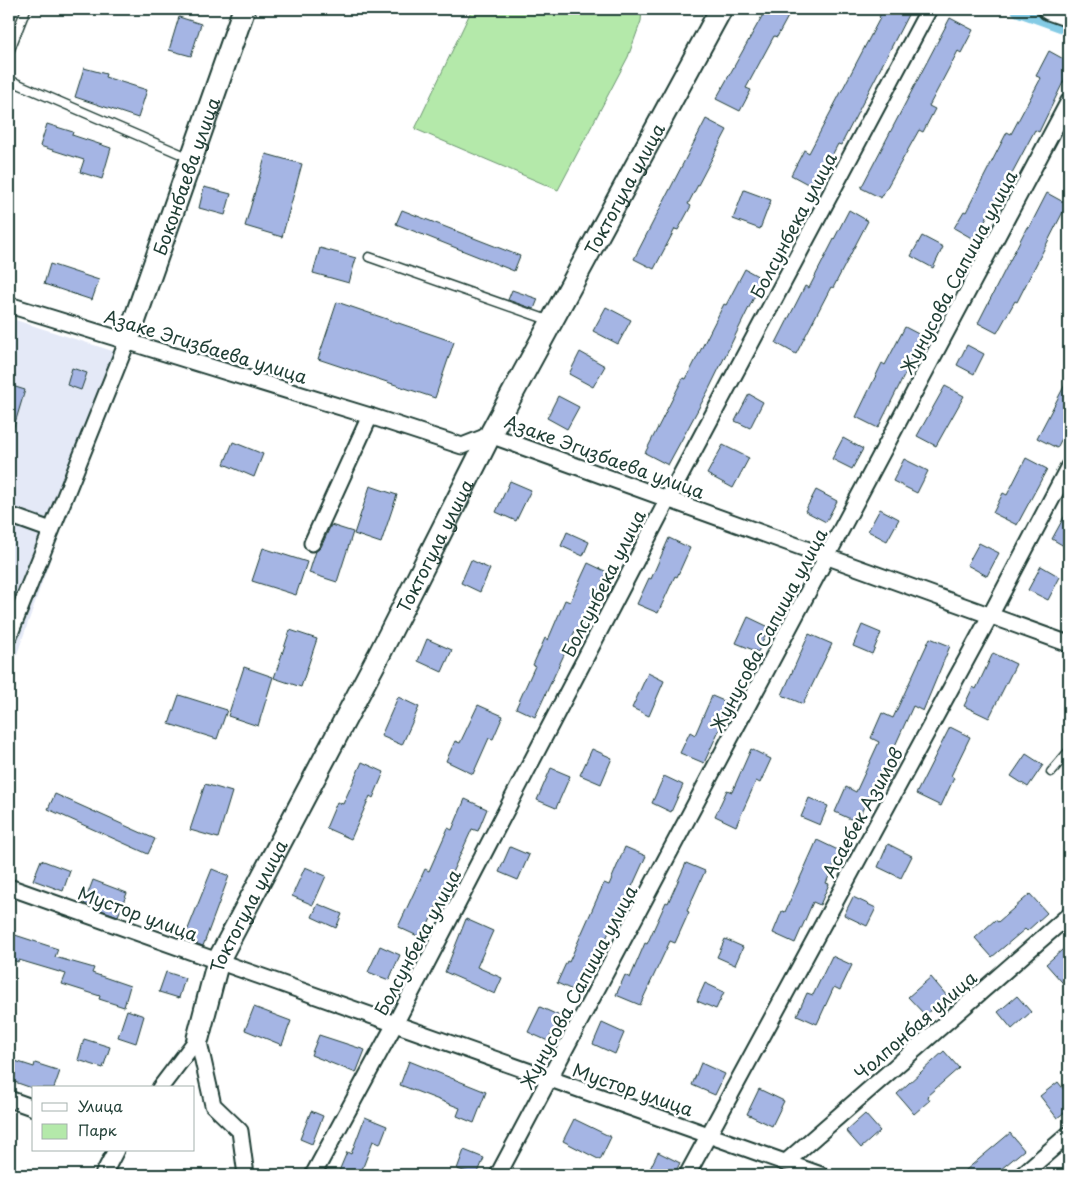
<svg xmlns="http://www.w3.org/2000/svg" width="1078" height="1184" viewBox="0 0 1078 1184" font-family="'Playpen Sans',sans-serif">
	<rect width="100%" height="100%" fill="#fff"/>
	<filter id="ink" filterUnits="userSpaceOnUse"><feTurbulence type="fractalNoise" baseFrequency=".02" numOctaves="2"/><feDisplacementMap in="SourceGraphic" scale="10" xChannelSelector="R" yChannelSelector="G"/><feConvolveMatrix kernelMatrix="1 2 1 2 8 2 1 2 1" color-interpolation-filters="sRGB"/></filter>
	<g filter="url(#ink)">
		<polygon fill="#e4e9f7" points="9,318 122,354 9,677"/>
		<polygon fill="#b4e9aa" stroke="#6a936f" points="472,9 642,9 641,21 628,57 558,190 415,129"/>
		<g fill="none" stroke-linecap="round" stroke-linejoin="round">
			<polyline stroke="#84cbe5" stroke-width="16" points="1019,9 1069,27"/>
		</g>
		<g fill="#a5b5e4" stroke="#1f3d34">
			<polygon points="766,9 782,9 790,13 777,37 774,36 746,88 751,90 740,111 716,99"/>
			<polygon points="884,9 911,9 841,145 838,144 815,188 791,175 804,150 809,153 880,18 879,17"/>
			<polygon points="179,17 201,24 191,56 169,50"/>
			<polygon points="950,18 973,30 961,53 958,51 929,106 935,109 923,132 919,130 881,198 861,188"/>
			<polygon points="1049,51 1069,62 1069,70 1039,132 1035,130 1005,186 1007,187 996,208 992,207 975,240 954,228 964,211 966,212 1007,132 1011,134 1041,78 1036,76"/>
			<polygon points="84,68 106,74 105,77 147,90 138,118 75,97"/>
			<polygon points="706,119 727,130 688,204 691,206 678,230 675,229 654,269 634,259"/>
			<polygon points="47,124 73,132 72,135 111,148 102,179 80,172 84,160 40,146"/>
			<polygon points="266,154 302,164 282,237 245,226"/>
			<polygon points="204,187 231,194 225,215 199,208"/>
			<polygon points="744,190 771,200 760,229 733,219"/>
			<polygon points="1047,193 1067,204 1017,302 1015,301 997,333 978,323 1027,227 1029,228"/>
			<polygon points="402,210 520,256 514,271 396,224"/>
			<polygon points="849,210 868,221 833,288 831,287 796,354 776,343 805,286 809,288"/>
			<polygon points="922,236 943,247 933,268 911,256"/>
			<polygon points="320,248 356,258 349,283 313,273"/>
			<polygon points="50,264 99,280 92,300 44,284"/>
			<polygon points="745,269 763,279 708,391 668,465 645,453 683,378 686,379 724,304 726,305"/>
			<polygon points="512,290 538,299 534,309 508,300"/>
			<polygon points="337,302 454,342 435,398 318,359"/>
			<polygon points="606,307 631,320 618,344 593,331"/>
			<polygon points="905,327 928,339 916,362 912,360 878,428 856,417 882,363 885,365"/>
			<polygon points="967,345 984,354 974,374 957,365"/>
			<polygon points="580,352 605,366 593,387 569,374"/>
			<polygon points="72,368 87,373 81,390 67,385"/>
			<polygon points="1069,377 1069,425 1057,448 1037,438"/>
			<polygon points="9,385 25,390 12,433 9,433"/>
			<polygon points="945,386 964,396 936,446 917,436"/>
			<polygon points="749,394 763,402 750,428 735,421"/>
			<polygon points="558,396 579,407 567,429 547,418"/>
			<polygon points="843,438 863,449 852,469 832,459"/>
			<polygon points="233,442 263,454 254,477 224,464"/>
			<polygon points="723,445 749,458 733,488 707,474"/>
			<polygon points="1026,458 1047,469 1017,525 993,513 1003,493 1007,495"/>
			<polygon points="904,459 928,471 917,493 893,481"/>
			<polygon points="510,481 531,490 516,521 496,512"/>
			<polygon points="370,486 397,495 381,543 354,534"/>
			<polygon points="816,490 837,501 826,522 805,511"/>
			<polygon points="1069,508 1069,549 1052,539"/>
			<polygon points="880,509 899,519 887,541 868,531"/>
			<polygon points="331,525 353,532 337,582 309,573 316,551 321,547"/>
			<polygon points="567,532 589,542 583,556 561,546"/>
			<polygon points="669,538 690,548 677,577 675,576 658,613 637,604 649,578 651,579"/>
			<polygon points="979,543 999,553 987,576 967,565"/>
			<polygon points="263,548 307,562 296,595 252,581"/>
			<polygon points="471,560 490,569 480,592 461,583"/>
			<polygon points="588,563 607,572 579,633 575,631 535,717 516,708 535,666 533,665 545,638 548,640 565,600 570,602"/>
			<polygon points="1041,566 1060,577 1048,600 1028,590"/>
			<polygon points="748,617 769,627 758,652 736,643"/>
			<polygon points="862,625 881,633 872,654 853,646"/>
			<polygon points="290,630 317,639 301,687 274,678"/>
			<polygon points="809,634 832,644 803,704 782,695"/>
			<polygon points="930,638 950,646 923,711 913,706 889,759 897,763 886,787 875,782 857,822 835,812 846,787 856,792 879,742 871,738 882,713 893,718"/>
			<polygon points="427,639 452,650 442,672 418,661"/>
			<polygon points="993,653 1016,664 989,718 964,706 973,687 976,689"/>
			<polygon points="244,667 273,677 258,726 228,716"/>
			<polygon points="648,673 664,681 649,716 632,708"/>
			<polygon points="179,695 227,710 217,739 169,724"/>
			<polygon points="712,696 731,704 704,763 680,753 690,732 695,735"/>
			<polygon points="398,697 419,707 402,745 381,736"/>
			<polygon points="478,705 503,716 493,739 489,738 473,774 446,761 455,741 460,743"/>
			<polygon points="950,727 970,737 951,776 954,778 941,806 916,794"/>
			<polygon points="592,749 612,758 601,784 580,775"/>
			<polygon points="751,749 771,759 760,783 756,781 736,826 715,816 727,790 732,792"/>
			<polygon points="1026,754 1043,765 1028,787 1011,776"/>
			<polygon points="362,762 384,772 373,798 370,796 351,839 326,828 337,802 343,804"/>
			<polygon points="551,768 570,776 556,808 537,800"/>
			<polygon points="664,776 683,785 671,812 652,803"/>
			<polygon points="205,784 232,792 218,838 190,830"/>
			<polygon points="55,794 155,839 148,854 48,809"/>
			<polygon points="809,798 828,806 820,825 801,817"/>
			<polygon points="465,799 487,809 478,831 472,829 422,938 398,927 425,869 429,871 448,828 452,830"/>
			<polygon points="817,840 840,851 826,883 829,884 820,905 813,902 795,943 773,933 782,911 785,912"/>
			<polygon points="888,844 912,856 901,878 878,867"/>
			<polygon points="510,847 529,855 518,880 499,872"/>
			<polygon points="625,847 646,856 616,922 614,921 597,959 593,957 577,992 557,983 567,961 569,962 604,883 609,885"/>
			<polygon points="41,860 70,871 63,891 33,880"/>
			<polygon points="686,863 705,871 687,911 689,912 675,943 670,941 640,1005 616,995 625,975 630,978 645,943 647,944 666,902 668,903"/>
			<polygon points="305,867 326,876 313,905 292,896"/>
			<polygon points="212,869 229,876 203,946 184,939"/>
			<polygon points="93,880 127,893 118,916 84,904"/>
			<polygon points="1030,894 1047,913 1027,931 1025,929 992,957 975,938 995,920 998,922"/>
			<polygon points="853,897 876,908 867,926 844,915"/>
			<polygon points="318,904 342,914 336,928 312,917"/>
			<polygon points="466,919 493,931 477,967 502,978 495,994 445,972"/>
			<polygon points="9,933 58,949 55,957 94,968 92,973 130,986 124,1007 99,999 100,996 62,984 66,974 19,960 18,962 9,959"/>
			<polygon points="725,939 743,947 735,965 717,957"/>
			<polygon points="1069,944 1069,990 1046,964"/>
			<polygon points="380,946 400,955 389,980 368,972"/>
			<polygon points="832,956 852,965 840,990 834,987 817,1024 797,1015 807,993 813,995"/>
			<polygon points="166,972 185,978 179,998 159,992"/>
			<polygon points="931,977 947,996 925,1015 908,997"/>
			<polygon points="705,983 724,992 716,1009 697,1001"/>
			<polygon points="1017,996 1031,1012 1012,1029 998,1012"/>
			<polygon points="254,1007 291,1021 282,1045 245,1030"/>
			<polygon points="540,1007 560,1016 548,1041 528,1032"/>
			<polygon points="127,1010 144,1016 136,1043 118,1037"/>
			<polygon points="602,1023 624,1033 615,1054 593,1044"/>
			<polygon points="319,1035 365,1050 356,1073 311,1055"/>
			<polygon points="84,1039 110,1047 103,1068 78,1060"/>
			<polygon points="944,1051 959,1068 927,1096 930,1100 914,1114 897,1094"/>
			<polygon points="9,1059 34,1067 35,1063 60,1071 54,1088 32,1088 9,1080"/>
			<polygon points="409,1061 486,1092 474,1123 457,1116 460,1108 400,1085"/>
			<polygon points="701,1063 725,1074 715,1095 692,1085"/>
			<polygon points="1058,1082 1069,1096 1069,1109 1057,1118 1040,1096"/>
			<polygon points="759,1089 784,1101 772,1126 747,1114"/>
			<polygon points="311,1111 323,1116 312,1144 300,1139"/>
			<polygon points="865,1114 880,1131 861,1148 846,1131"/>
			<polygon points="365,1117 387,1126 380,1144 373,1141 360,1175 350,1175 339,1171 347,1152 351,1154"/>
			<polygon points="574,1119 611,1137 600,1160 563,1141"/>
			<polygon points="1010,1133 1024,1150 994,1175 960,1175"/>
			<polygon points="464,1150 484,1158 477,1175 457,1169"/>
			<polygon points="658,1152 680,1163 674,1175 647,1175"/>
		</g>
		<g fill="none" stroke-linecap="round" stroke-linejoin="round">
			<defs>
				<g id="lane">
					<polyline points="9,52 26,9"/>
					<polyline points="9,80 190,158"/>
					<polyline points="369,257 551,321"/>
					<polyline points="1051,772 1069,751"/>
				</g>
				<g id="street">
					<polyline points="9,305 370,416 462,446 490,435 1069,644"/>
					<polyline points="9,515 51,530"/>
					<polyline points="312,543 370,416"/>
					<polyline points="9,636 127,342"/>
					<polyline points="9,887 821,1175"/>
					<polyline points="198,1038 213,1105 240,1131 246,1175"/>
					<polyline points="160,1088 198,1038"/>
					<polyline points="9,1099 34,1108"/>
					<polyline points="785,1163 1069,915"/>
					<polyline points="103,1175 116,1150"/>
					<polyline points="313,1175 395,1024 668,499 929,9"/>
					<polyline points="498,1175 1069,101"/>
					<polyline points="687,1175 990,616 1069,466"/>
					<polyline points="1022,1175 1069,1134"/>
				</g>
				<g id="secondary">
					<polyline points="1049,9 1069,16"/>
					<path id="s1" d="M127,342L244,9"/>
					<path id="s2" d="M198,1038L218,961L380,653L490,435L721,9"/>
				</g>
			</defs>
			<use href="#lane" stroke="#1f3d34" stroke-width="11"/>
			<use href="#street" stroke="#1f3d34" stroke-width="19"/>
			<use href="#secondary" stroke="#1f3d34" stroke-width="25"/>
			<use href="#lane" stroke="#fff" stroke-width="8"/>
			<use href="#street" stroke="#fff" stroke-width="15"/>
			<use href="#secondary" stroke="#fff" stroke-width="21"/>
		</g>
	</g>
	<g text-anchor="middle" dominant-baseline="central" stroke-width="5" stroke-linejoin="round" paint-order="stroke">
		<g font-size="18" fill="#1f3d34" stroke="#fff">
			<text stroke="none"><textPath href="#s1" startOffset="176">Боконбаева улица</textPath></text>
			<text stroke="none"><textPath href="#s2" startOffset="952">Токтогула улица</textPath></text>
			<text transform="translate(793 225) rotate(-62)">Болсунбека улица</text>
			<text transform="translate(958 272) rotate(-62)">Жунусова Сапиша улица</text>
			<text transform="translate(206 346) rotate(17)">Азаке Эгизбаева улица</text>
			<text transform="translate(605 456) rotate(20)">Азаке Эгизбаева улица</text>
			<text stroke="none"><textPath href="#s2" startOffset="548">Токтогула улица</textPath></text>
			<text transform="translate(603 583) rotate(-63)">Болсунбека улица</text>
			<text transform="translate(768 630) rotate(-62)">Жунусова Сапиша улица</text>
			<text transform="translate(862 812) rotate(-61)">Асаебек Азимов</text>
			<text stroke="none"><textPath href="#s2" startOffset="142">Токтогула улица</textPath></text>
			<text transform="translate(138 913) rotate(20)">Мустор улица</text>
			<text transform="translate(417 942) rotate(-62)">Болсунбека улица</text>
			<text transform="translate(578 987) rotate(-62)">Жунусова Сапиша улица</text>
			<text transform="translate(915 1025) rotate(-41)">Чолпонбая улица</text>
			<text transform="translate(633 1089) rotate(19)">Мустор улица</text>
		</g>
	</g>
	<rect width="1078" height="1184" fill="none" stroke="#fff" stroke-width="30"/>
	<rect x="15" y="15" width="1048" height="1154" fill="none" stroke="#1f3d34" stroke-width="2" filter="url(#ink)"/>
	<rect x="32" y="1086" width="162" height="65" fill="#ffffff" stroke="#a5b1ae"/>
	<rect x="42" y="1103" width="25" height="8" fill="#ffffff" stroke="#a5b1ae"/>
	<text x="78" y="1112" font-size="15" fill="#1f3d34">Улица</text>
	<rect x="42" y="1124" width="25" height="15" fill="#b4e9aa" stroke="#a5b1ae"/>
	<text x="78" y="1136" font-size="15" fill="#1f3d34">Парк</text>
</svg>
